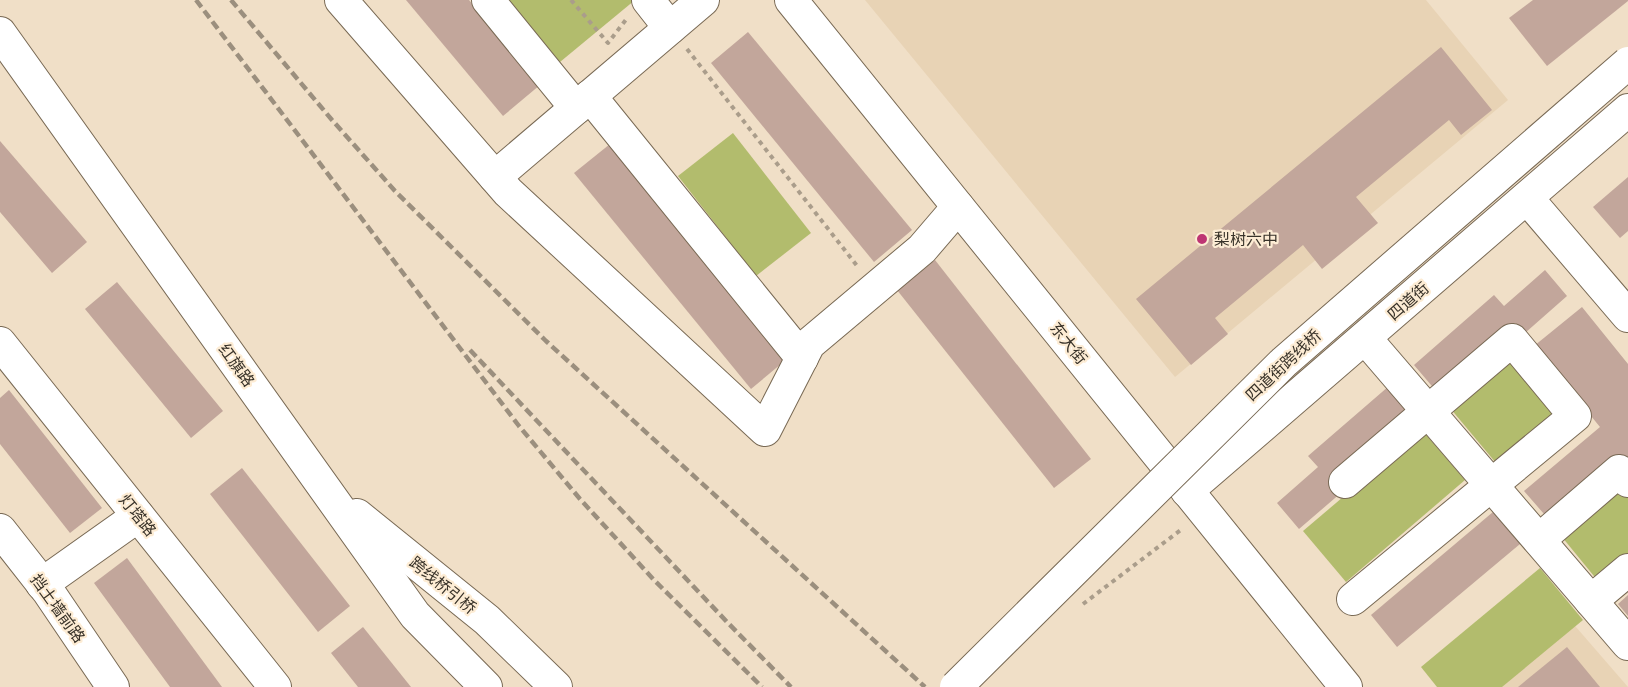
<svg xmlns="http://www.w3.org/2000/svg" width="1628" height="687" viewBox="0 0 1628 687" font-family="'PT Sans Narrow','Noto Sans SC',sans-serif">
	<rect width="100%" height="100%" fill="#f0dfc7"/>
	<g fill="#e8d3b5">
		<polygon points="865,0 1426,0 1508,100 1175,377"/>
		<polygon points="1563,612 1628,687 1475,687"/>
	</g>
	<g fill="#b2bc6d">
		<polygon points="508,0 635,0 560,62"/>
		<polygon points="733,133 811,233 756,276 678,176"/>
		<polygon points="1513,354 1560,409 1496,463 1450,408"/>
		<polygon points="1422,430 1465,480 1346,582 1303,531"/>
		<polygon points="1624,486 1628,491 1628,556 1598,581 1562,537"/>
		<polygon points="1540,568 1583,620 1502,687 1437,687 1421,667"/>
	</g>
	<g fill="#c2a69b">
		<polygon points="406,0 469,0 540,85 503,116"/>
		<polygon points="1533,0 1628,0 1628,1 1547,66 1509,18"/>
		<polygon points="748,32 912,230 874,262 711,63"/>
		<polygon points="1441,47 1492,110 1461,135 1449,120 1356,197 1378,223 1322,269 1303,245 1215,318 1228,334 1191,365 1136,299"/>
		<polygon points="0,141 87,242 52,273 0,212"/>
		<polygon points="610,144 787,359 751,389 574,173"/>
		<polygon points="1628,177 1628,231 1620,238 1593,207"/>
		<polygon points="935,260 1091,459 1054,488 897,290"/>
		<polygon points="1545,270 1567,296 1525,333 1515,323 1437,392 1414,365 1494,295 1504,306"/>
		<polygon points="117,282 223,411 191,438 85,309"/>
		<polygon points="1582,307 1628,364 1628,461 1551,522 1524,491 1600,427 1534,346"/>
		<polygon points="1389,386 1411,412 1342,492 1299,529 1277,503 1318,467 1308,456"/>
		<polygon points="9,390 102,508 70,533 0,444 0,398"/>
		<polygon points="242,468 350,606 318,632 210,494"/>
		<polygon points="1493,512 1520,544 1397,647 1371,615"/>
		<polygon points="127,558 222,687 170,687 94,583"/>
		<polygon points="1628,595 1628,616 1618,604"/>
		<polygon points="363,627 411,687 358,687 331,653"/>
		<polygon points="1567,647 1600,687 1518,687"/>
	</g>
	<g fill="none" stroke-linecap="round" stroke-linejoin="round">
		<defs>
			<g id="minor">
				<polyline points="341,0 508,192 765,430 809,344 922,249 958,207"/>
				<polyline points="488,0 576,108"/>
				<polyline points="648,0 670,28"/>
				<polyline points="791,0 1346,687"/>
				<polyline points="0,33 415,615 486,687"/>
				<polyline points="590,96 802,358"/>
				<polyline points="495,177 703,0"/>
				<polyline points="1527,198 1628,316"/>
				<polyline points="1365,338 1628,644"/>
				<polyline points="0,343 275,687"/>
				<polyline points="1345,482 1512,340 1575,416 1353,599"/>
				<polyline points="1187,491 1628,110"/>
				<polyline points="357,515 487,620 556,687"/>
				<polyline points="0,530 48,591 113,687"/>
				<polyline points="1539,540 1619,471 1628,481"/>
				<polyline points="42,584 138,516"/>
				<polyline points="1591,601 1628,570"/>
			</g>
		</defs>
		<use href="#minor" stroke="#786954" stroke-width="34"/>
		<g stroke="#aa9d8b" stroke-width="4" stroke-dasharray="4.5 4.5" stroke-linecap="butt">
			<polyline points="571,0 608,43 628,17"/>
			<polyline points="687,49 858,267"/>
			<polyline points="1083,604 1182,529"/>
		</g>
		<use href="#minor" stroke="#fff" stroke-width="32"/>
		<g stroke="#9b8f7e" stroke-width="4.5" stroke-dasharray="9 4.5" stroke-linecap="butt">
			<polyline points="196,0 519,426 580,499 654,580 762,687"/>
			<polyline points="231,0 332,120 395,191 546,341 925,687"/>
			<polyline points="470,350 728,623 791,687"/>
		</g>
		<defs>
			<polyline id="minor-bridge" points="956,687 1284,362 1628,63"/>
		</defs>
		<use href="#minor-bridge" stroke="#786954" stroke-width="34" stroke-linecap="butt"/>
		<use href="#minor-bridge" stroke="#fff" stroke-width="32"/>
	</g>
	<circle fill="#bd3573" stroke="#fdecd4" stroke-width="2" cx="1202" cy="239" r="6"/>
	<g text-anchor="middle" dominant-baseline="central" stroke-width="4.5" stroke-linejoin="round" paint-order="stroke">
		<g font-size="16" fill="#383229" stroke="#fdecd4" text-anchor="start">
			<text x="1214" y="239">梨树六中</text>
		</g>
		<g font-size="16" fill="#383229" stroke="#fdecd4">
			<text transform="translate(1408 301) rotate(-41)">四道街</text>
			<text transform="translate(1069 343) rotate(51)">东大街</text>
			<text transform="translate(237 365) rotate(54)">红旗路</text>
			<text transform="translate(1283 365) rotate(-43)">四道街跨线桥</text>
			<text transform="translate(138 515) rotate(51)">灯塔路</text>
			<text transform="translate(443 585) rotate(39)">跨线桥引桥</text>
			<text transform="translate(58 608) rotate(54)">挡土墙前路</text>
		</g>
	</g>
</svg>
